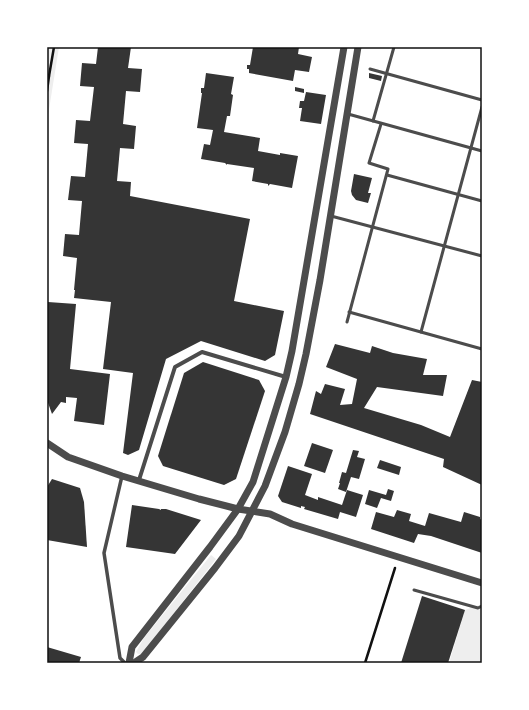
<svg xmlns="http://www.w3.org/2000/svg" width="529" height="710" viewBox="0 0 529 710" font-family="Ubuntu,sans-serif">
	<rect width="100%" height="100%" fill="#fff"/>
	<g fill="#eee">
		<polygon points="47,47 59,47 47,122"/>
		<polygon points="211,555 216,559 142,654 138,654 136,652 144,638"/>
		<polygon points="482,604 482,663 449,663 465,610"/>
	</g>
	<g fill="#353535">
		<polygon points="98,47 131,47 128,68 142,69 140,92 126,91 123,124 136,126 134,149 120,148 117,181 131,182 130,196 250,219 234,301 284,311 275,355 265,361 201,341 166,359 139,450 128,455 123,453 133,373 103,369 111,302 74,298 75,290 74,290 77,258 63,256 65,234 79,235 82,201 68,200 71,176 85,177 88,144 74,143 76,120 90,121 94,87 80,86 82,63 96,64"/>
		<polygon points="253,47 299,47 298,54 312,57 309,72 295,70 293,81 249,73 249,69 247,69 247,65 250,65"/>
		<polygon points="206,73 234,77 231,94 233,95 230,116 227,116 224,132 260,138 258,151 280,155 280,153 298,156 292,188 270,184 268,186 268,184 252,181 254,168 227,164 227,165 225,163 201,159 204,144 210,145 213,130 197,128 202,93 201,93 201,88 204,88"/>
		<polygon points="369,73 382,76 381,81 369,78"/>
		<polygon points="295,87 304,89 304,93 295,91"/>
		<polygon points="306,92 326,95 321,124 300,121 302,108 299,108 300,101 304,101"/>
		<polygon points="354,174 372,178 368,193 371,193 368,203 356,200 352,195 351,191"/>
		<polygon points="48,302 76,304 70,369 110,374 104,425 74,421 77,398 66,397 66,403 61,402 52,414 47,400 47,317"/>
		<polygon points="335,344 370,353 372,346 393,353 427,359 423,375 447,375 443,396 377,387 364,408 421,425 450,437 472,380 482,382 482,485 443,467 444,459 310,414 316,391 321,394 325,384 345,389 340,405 352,404 357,379 326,367"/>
		<polygon points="203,362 259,380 265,391 236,479 224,485 163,466 158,456 184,373"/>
		<polygon points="312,443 333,450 325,473 304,466"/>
		<polygon points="353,450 359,451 357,457 365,459 359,479 351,477 346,492 338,489 340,483 339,483 342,472 346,473"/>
		<polygon points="380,460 401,467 399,475 377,468"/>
		<polygon points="288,466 312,474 305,495 318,500 318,497 342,505 347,490 363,495 356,517 340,512 338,519 304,509 305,507 301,506 301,508 282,502 278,496"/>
		<polygon points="52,479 80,488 84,502 87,547 47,540 47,487"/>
		<polygon points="388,489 394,491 391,501 381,498 377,508 365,504 369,490 386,495"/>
		<polygon points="132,505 159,509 161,510 161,509 166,509 201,520 175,554 126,547"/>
		<polygon points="397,510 411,514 409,521 425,526 429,513 461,522 464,512 480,517 480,519 482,520 482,553 431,536 418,534 414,543 371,529 376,512 394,517"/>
		<polygon points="422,596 465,610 448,663 401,663"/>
		<polygon points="47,647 81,657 79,663 47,663"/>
	</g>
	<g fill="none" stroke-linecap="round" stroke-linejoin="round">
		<g stroke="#111" stroke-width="2.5">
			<polyline points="47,75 49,76 54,47"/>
			<polyline points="47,91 49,76"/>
			<polyline points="365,663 395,568"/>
		</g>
		<g stroke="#4c4c4c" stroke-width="3">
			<polyline points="370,69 482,100"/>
			<polyline points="348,114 482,151"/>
			<polyline points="373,121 394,47"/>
			<polyline points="387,175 482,201"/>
			<polyline points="331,216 482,256"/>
			<polyline points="349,312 482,349"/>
			<polyline points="347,322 388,169 369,163 381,124"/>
			<polyline points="421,332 482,107"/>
			<polyline points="414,590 478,608 482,606"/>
		</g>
		<polyline stroke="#4c4c4c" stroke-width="3.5" points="122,476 104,553 120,658 125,663"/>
		<polyline stroke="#4c4c4c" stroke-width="4" points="139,480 175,367 202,352 286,377"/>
		<g stroke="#4c4c4c" stroke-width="7">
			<polyline points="47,443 68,457 122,476 199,499 238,509 270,514 292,524 482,583"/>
			<polyline points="129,663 132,647 210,547 238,509 253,482 286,377 292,351 344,47"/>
			<polyline points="134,663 143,657 215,568 239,536 265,486 285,432 299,384 306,354 320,280 358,47"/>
		</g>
	</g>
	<rect width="529" height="710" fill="none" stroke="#ffffff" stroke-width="96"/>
	<rect x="48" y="48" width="433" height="614" fill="none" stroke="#111" stroke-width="1.5"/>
</svg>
